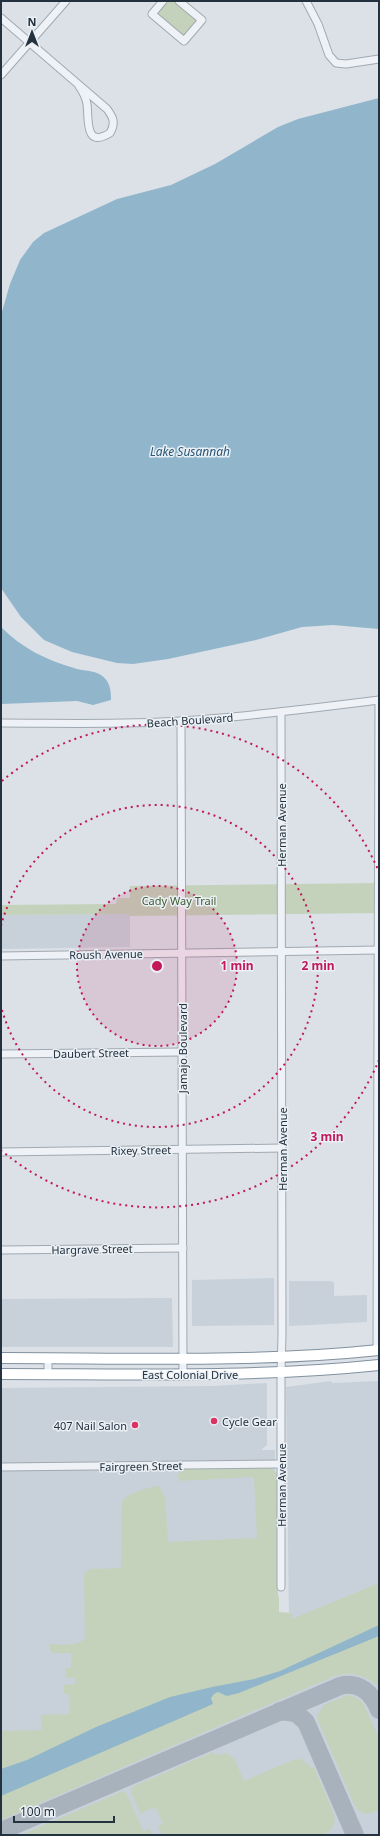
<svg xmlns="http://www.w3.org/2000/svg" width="380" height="1836" viewBox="0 0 380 1836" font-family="'Noto Sans',sans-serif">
	<rect width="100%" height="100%" fill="#dbe1e7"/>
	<g fill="#c8d1d9">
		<polygon points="130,914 130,947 1,949 1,915"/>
		<polygon points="274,1278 274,1325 192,1326 192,1280"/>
		<polygon points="289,1281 330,1281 334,1282 334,1296 367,1295 367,1322 289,1326"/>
		<polygon points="172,1298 173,1347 1,1347 1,1299"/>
		<polygon points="331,1381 332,1383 379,1381 379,1835 1,1835 1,1388 212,1386 267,1383 267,1445 261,1450 275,1450 275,1620 289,1620 286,1387"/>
	</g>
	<g fill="#c4d2bb">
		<polygon points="166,1 174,1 197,20 183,36 156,13"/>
		<polygon points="379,883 379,913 130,916 129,914 1,915 1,905 116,904 117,898 130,898 130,886"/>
		<path d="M270,1468L276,1472L277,1478L278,1595L279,1598V1612L292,1613V1619L379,1583V1688C366,1674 349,1671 332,1677L1,1820V1731L42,1730L41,1715L70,1714L69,1694H64V1685L75,1684V1678H66V1668H71V1653H51L49,1644C61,1644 76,1648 85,1638L84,1574L90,1569L121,1568L122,1501C131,1491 147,1488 160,1486L161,1491L165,1496L168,1542L257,1538L254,1477L179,1481V1477H177V1475L182,1469Z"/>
		<path d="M348,1695L357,1698L363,1703L379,1738V1810C368,1815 361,1816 354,1804L319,1723L317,1716L324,1705Z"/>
		<path d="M213,1752L215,1755L227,1753L235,1760L244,1781L293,1760L302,1759L311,1768L314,1767L334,1815C336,1825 331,1831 322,1835H162L158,1826L163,1824L156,1808L149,1809L142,1814L140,1813L131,1792L132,1787Z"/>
		<polygon points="123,1791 127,1794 143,1831 150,1829 152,1835 21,1835"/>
	</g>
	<g fill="#91b6cb">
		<polygon points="379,98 379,629 333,625 302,627 256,640 168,659 133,664 117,663 72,652 44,640 21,617 1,588 1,315 10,284 20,260 33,242 44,233 117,199 171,185 215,164 278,127 298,119"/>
		<path d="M1,627C22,648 46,660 74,668C82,671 94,670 101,675C110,681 111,690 111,700L93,705L77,701L1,704Z"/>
		<polygon points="379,1625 379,1636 239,1693 227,1696 218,1692 214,1694 211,1698 213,1704 1,1796 1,1769 27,1760 96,1727 170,1697 212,1687 254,1679 280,1671"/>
	</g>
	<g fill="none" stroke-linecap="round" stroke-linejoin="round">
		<g stroke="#a7b2bc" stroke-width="18">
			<polyline points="280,1711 296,1713 306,1722 355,1835"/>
			<path d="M1,1831L340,1686C359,1681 372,1693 379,1710"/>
		</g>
		<defs>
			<g id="minor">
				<polyline points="163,1 152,14 184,41 202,20 179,1"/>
				<polyline points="306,1 318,24 329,55 336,63 346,64 379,59"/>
				<path d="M1,18L107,109C113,117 116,123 110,133C84,149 89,118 87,104C86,97 83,92 79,86"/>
				<polyline points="1,75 66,1"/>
				<polyline points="281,712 282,1334 281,1372 281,1587"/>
				<polyline points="181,721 183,1374"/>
				<path d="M1,723C61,723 120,725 180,721C247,717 313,708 379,700"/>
				<polyline points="1,956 379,950"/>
				<polyline points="1,1054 182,1052"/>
				<polyline points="1,1152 282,1148"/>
				<polyline points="1,1250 183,1248"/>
				<polyline points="377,1351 379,700"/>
				<polyline points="48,1358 48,1374"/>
				<polyline points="1,1467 281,1464"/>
			</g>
			<g id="highway">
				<path d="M1,1358C127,1358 254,1363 379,1350"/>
				<path d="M1,1374C127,1374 254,1378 379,1365"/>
			</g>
		</defs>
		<use href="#minor" stroke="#a0a9b1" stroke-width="9"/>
		<use href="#highway" stroke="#81919f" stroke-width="12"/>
		<use href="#minor" stroke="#eef1f5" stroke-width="7"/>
		<use href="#highway" stroke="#fff" stroke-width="10"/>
	</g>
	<circle cx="157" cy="966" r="80" fill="#c2185b" fill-opacity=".12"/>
	<g fill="none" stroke="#c2185b" stroke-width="2" stroke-dasharray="2 4">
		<circle cx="157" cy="966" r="80"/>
		<path d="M1 926A161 161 0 1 1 1 1006"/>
		<path d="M379 1060A241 241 0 0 1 2 1151M2 781A241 241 0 0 1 379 872"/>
	</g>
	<g fill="#db3163" stroke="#eaf0f5" stroke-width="1.5">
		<circle cx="214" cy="1421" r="4"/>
		<circle cx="135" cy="1425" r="4"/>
	</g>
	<g text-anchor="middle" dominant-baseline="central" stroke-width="3" stroke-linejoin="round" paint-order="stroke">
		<g font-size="11" fill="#24313e" stroke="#eaf0f5">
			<text transform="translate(190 720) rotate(-4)">Beach Boulevard</text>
			<text transform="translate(281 825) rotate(-90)">Herman Avenue</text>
			<text transform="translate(106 954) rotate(-1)">Roush Avenue</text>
			<text transform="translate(182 1048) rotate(-90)">Jamajo Boulevard</text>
			<text transform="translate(91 1053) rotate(-1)">Daubert Street</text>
			<text transform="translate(282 1149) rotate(-90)">Herman Avenue</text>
			<text transform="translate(141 1150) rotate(-1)">Rixey Street</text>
			<text transform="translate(92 1249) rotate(-1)">Hargrave Street</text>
			<text x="190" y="1374">East Colonial Drive</text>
			<text transform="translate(141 1466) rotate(-1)">Fairgreen Street</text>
			<text transform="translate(281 1485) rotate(-90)">Herman Avenue</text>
		</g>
		<g font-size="11" fill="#3e5b30" stroke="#eaf0f5">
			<text x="179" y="900">Cady Way Trail</text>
		</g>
		<g font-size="11" fill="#24313e" stroke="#eaf0f5" text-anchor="start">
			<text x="222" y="1421">Cycle Gear</text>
			<text x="127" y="1425" text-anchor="end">407 Nail Salon</text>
		</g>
		<g font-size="12" font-style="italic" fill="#2a5776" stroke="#eaf0f5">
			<text x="190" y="451">Lake Susannah</text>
		</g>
	</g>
	<circle cx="157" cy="966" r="6" fill="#c2185b" stroke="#eaf0f5" stroke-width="2"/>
	<g font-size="12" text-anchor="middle" font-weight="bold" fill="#c2185b" stroke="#eaf0f5" stroke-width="3" stroke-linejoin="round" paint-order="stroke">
		<text x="237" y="970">1 min</text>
		<text x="318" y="970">2 min</text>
		<text x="327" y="1141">3 min</text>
	</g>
	<rect width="380" height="1836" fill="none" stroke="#24313e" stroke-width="4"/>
	<g transform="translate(32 32)" stroke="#eaf0f5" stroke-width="3" paint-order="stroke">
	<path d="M0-3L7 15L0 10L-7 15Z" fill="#24313e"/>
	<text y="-6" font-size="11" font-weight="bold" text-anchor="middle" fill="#24313e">N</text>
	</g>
	<path d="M14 1816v6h100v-6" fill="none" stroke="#24313e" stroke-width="2"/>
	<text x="20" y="1816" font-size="12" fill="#24313e" stroke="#eaf0f5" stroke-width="3" paint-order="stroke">100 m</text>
</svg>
